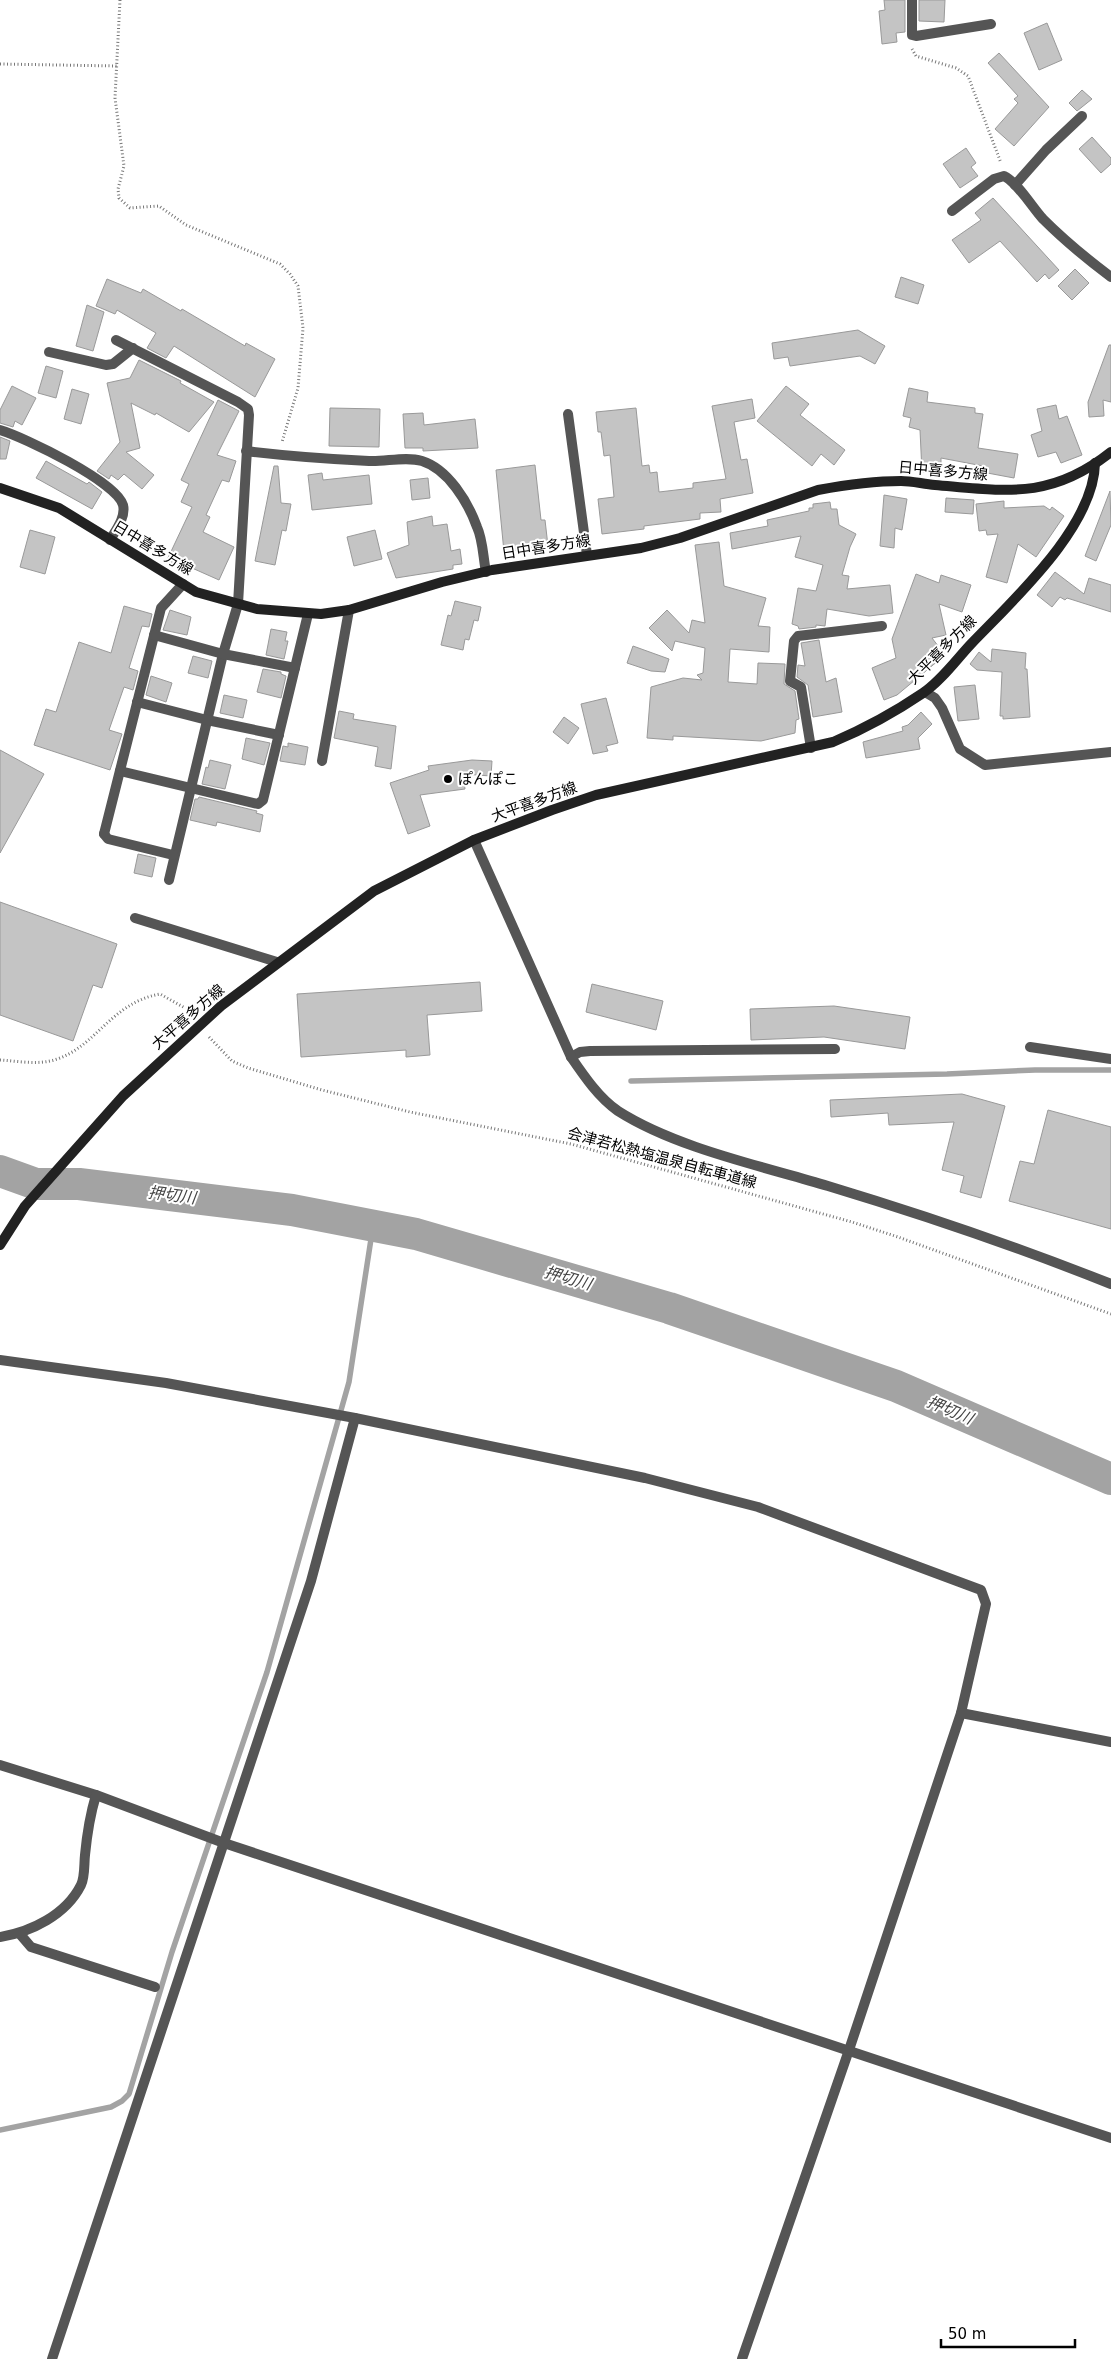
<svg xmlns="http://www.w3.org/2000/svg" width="1111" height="2359" viewBox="0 0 1111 2359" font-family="'DejaVu Sans','Noto Sans JP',sans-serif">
	<rect width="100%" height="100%" fill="#fff"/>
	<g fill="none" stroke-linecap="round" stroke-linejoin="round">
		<g stroke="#a3a3a3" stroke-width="5.5">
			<polyline points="631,1081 947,1074 1035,1070 1111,1070"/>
			<polyline points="0,2130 111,2107 122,2101 129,2094 172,1952 267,1672 349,1382 373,1226"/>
		</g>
		<polyline stroke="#a3a3a3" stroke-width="32" points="0,1171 36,1184 79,1184 292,1210 416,1234 669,1308 896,1386 1111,1479"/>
	</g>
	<g fill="#c4c4c4" stroke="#999">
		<polygon points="884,0 905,0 905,32 896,33 897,42 882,44 879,11 885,10"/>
		<polygon points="919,0 945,0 944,22 919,21"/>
		<polygon points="1047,23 1062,60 1039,70 1024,33"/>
		<polygon points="999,53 1049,107 1014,146 995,129 1018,103 1014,99 1018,96 988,63"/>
		<polygon points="1082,90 1092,99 1077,111 1069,103"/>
		<polygon points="1092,137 1111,158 1111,164 1101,173 1079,149"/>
		<polygon points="966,148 976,163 971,167 978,176 960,188 943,164"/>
		<polygon points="993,198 1059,270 1049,279 1045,274 1037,282 1000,241 969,263 952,240 981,220 975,213"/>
		<polygon points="1075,269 1089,283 1072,300 1058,286"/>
		<polygon points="901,277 924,285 918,304 895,297"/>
		<polygon points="107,279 141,293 143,289 181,311 182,309 245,346 246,343 275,359 255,397 174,346 166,358 147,348 156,333 117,310 115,314 96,306"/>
		<polygon points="87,305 104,312 93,351 76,346"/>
		<polygon points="858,330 885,346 875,364 860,356 790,366 788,357 774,359 772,343"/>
		<polygon points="1109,345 1111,345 1111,402 1103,400 1104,416 1089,417 1088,402"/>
		<polygon points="139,360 181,381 180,383 214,402 189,432 156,413 155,415 131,403 140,448 126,452 154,475 142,489 124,474 118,480 111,475 109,479 97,471 120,442 107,383 130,378"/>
		<polygon points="46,366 63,371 56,398 38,393"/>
		<polygon points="12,386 36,398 22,425 15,421 13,427 0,423 0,410"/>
		<polygon points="786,386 809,404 800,415 845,450 834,465 821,454 812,466 757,421"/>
		<polygon points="909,388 928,392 927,402 975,408 975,413 983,414 978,448 1018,454 1014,478 982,472 983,466 941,458 941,468 936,468 936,471 922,472 920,430 909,427 911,418 903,416"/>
		<polygon points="72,389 89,394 81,424 64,419"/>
		<polygon points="752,399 755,418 734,422 741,460 747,459 753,493 720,499 721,512 700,513 700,519 644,526 644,529 602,534 598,499 614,497 610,455 604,456 601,432 598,432 596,412 636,408 642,466 649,465 650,473 657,472 659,492 693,488 693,483 726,479 712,406"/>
		<polygon points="218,400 239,411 217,455 236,461 229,482 222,480 206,515 210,517 203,532 234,547 219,580 192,568 190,571 167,560 192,507 181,502 189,484 181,480"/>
		<polygon points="1056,405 1059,419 1067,416 1082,455 1061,463 1056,452 1038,457 1031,435 1042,431 1037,409"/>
		<polygon points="330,408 380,409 379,447 329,446"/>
		<polygon points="423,413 424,425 475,419 478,448 423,451 423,448 405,448 403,414"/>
		<polygon points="0,437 10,441 6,459 0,459"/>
		<polygon points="46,461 87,484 89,482 102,492 92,509 36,478"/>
		<polygon points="535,465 541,520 545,520 548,546 504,552 496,470"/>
		<polygon points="274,466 278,466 281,503 291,504 286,531 282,530 275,565 255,561"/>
		<polygon points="322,473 323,480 369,475 372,504 312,510 308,475"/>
		<polygon points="428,478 430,498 412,500 410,480"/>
		<polygon points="1110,491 1111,525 1096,561 1085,556"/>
		<polygon points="884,495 907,499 902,530 895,528 894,548 880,546"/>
		<polygon points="946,498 974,500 973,514 945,512"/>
		<polygon points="1004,501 1004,508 1044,506 1050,510 1052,507 1064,516 1036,557 1018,544 1007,583 986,577 998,534 987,535 986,530 979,531 976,504"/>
		<polygon points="830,502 831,509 837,509 839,525 856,534 850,547 842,575 849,576 847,589 890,585 893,613 869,616 827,609 825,626 816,625 816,627 799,629 798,626 792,624 798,588 816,591 823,565 795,557 801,536 732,549 730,533 768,526 767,520 809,511 809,508 813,508 813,504"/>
		<polygon points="432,516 433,526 447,524 451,551 460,549 462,564 453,565 453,569 396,578 387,553 409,545 407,522"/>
		<polygon points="30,530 55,537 45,574 20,567"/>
		<polygon points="375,530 382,559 354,566 347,537"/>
		<polygon points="719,542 724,586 766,598 758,626 770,627 769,652 730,649 728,682 757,684 758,663 785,664 784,684 795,691 799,719 796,720 795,733 761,741 673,736 673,740 647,738 651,687 683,678 702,680 697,675 703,673 705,648 675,641 672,651 649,628 667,610 689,633 692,620 705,623 695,545"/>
		<polygon points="1055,572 1084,594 1089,578 1111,585 1111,612 1067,598 1065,600 1060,597 1052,607 1037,595"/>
		<polygon points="916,574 939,583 941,575 971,585 962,612 939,604 946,635 932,638 945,655 897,695 884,700 872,668 896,658 892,639"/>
		<polygon points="455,601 481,607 478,621 474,620 469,640 465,639 463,650 441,645 448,615 451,616"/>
		<polygon points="124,606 152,614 149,627 142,626 129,668 138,671 133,690 124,687 109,730 122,734 110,770 34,745 46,709 56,712 79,642 111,653"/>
		<polygon points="170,610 191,617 187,635 163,630"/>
		<polygon points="271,629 287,632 285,641 288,641 284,659 266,655"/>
		<polygon points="819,640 826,682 836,678 842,712 813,717 808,685 797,677 798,665 805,666 801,643"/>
		<polygon points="633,646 669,659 665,672 651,671 627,663"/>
		<polygon points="992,649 1026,653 1025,669 1027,669 1030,717 1003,719 1003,716 1000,716 1002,672 977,670 970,664 979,652 991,662"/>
		<polygon points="193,656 212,661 208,678 188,673"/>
		<polygon points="263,669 281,672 281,674 286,676 281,698 257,692"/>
		<polygon points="151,676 172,683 166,702 146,695"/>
		<polygon points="975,685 979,719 958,721 954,687"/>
		<polygon points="224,695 247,700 243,718 220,713"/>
		<polygon points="606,698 618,743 606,746 608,751 593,754 581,704"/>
		<polygon points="339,711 354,714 353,719 396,726 391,769 375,766 378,747 334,738"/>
		<polygon points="921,712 932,724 918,738 920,749 866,758 863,742 903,731 902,727 908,725"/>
		<polygon points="564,717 579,728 568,744 553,732"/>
		<polygon points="246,738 270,743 264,765 242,759"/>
		<polygon points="288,743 308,747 305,765 280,761 283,746 288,747"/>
		<polygon points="0,750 44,774 0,853"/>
		<polygon points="210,760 231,765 225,789 202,784 206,767 208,768"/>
		<polygon points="472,760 492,761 491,776 463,774 465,789 420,795 430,826 408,834 390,783 429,770 428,766"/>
		<polygon points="199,797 257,811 256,813 263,815 260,832 217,822 216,826 190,820 195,799 198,799"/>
		<polygon points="138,854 156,858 152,877 134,873"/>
		<polygon points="0,902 117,944 102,988 93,985 73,1041 0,1015"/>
		<polygon points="480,982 482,1011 427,1015 430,1055 406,1057 406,1050 301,1057 297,994"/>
		<polygon points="592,984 663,1001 656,1030 586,1012"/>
		<polygon points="834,1006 910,1017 905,1049 824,1037 751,1040 750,1009"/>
		<polygon points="962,1094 1005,1106 981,1198 960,1192 964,1176 942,1170 954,1122 889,1125 888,1113 831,1117 830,1100"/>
		<polygon points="1048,1110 1111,1127 1111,1229 1009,1201 1020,1161 1034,1164"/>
	</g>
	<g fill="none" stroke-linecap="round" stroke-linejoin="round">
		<g stroke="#777" stroke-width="3" stroke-dasharray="1 2.5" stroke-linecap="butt">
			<polyline points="120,0 115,98 124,166 118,189 119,198 130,208 159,206 186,225 280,264 290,274 298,286 303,328 298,388 282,442"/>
			<polyline points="912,49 916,56 956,68 968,76 1001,163"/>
			<polyline points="0,64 117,66"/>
			<polyline points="209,1037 232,1061 248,1068 322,1090 410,1112 571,1144 852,1222 898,1237 1111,1314"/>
			<path d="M0,1060C17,1061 37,1065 54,1060C96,1048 110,1003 160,994L185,1008"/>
		</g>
		<polyline stroke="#555" stroke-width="10" points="104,834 161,608 183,584"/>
		<g stroke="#555" stroke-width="10">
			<polyline points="912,0 912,35 916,36 991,24"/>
			<polyline points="1015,185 1046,150 1082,116"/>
			<path d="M952,211L994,179L1004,176C1018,183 1032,207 1043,219C1064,240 1087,259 1111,277"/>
			<polyline points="116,340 238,402 248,409 249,415 238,604 223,654 169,880"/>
			<polyline points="49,352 106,365 113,364 133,348"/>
			<polyline points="568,414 587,555"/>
			<path d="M0,430C24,437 117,482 123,505C126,517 116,530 110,540"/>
			<path d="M246,451C287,456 328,459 369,461C385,462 406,456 422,461C448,469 468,502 477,527C483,540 483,557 486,572"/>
			<polyline points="154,635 223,654 295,668"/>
			<polyline points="925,692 935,698 942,708 960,749 985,765 1111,752"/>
			<polyline points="137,702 207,720 279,735"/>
			<polyline points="811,748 801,687 790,681 794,641 798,636 882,626"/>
			<polyline points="322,761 349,610"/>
			<polyline points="120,771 258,804 263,800 308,614"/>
			<polyline points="104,834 108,839 173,855"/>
			<polyline points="135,918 277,962"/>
			<polyline points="1030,1047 1111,1059"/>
			<polyline points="571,1057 580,1052 590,1051 835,1049"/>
			<polyline points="0,1360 166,1383 355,1418 645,1478 758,1507 981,1590 986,1604 961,1713 849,2050 742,2359"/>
			<polyline points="961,1713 1111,1742"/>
			<polyline points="0,1765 96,1795 224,1843 1111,2138"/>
			<polyline points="19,1933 31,1947 155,1987"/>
			<path d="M0,1937C31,1932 66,1915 81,1885C85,1877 84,1864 85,1855C87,1834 90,1815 96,1795"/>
			<polyline points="52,2359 311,1581 355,1418"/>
		</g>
		<path stroke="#555" stroke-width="10" d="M474,840L571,1057C584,1076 599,1098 618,1111C676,1148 762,1166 828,1186C924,1215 1018,1247 1111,1284"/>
		<g stroke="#222" stroke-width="10">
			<path d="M0,488L59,508L196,592L257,609L321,614L349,610L442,582L492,570L641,548L680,538L818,490C845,485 873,481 901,481C912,481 923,484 935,485C1006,491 1051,500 1111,452"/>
			<path d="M0,1245L25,1206L123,1096L221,1006L374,891L474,840L552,810L596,795L833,742C864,729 895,712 923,693C941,681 956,660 971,644C1013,600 1094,527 1095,463"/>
		</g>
	</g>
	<circle fill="#000" stroke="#fff" stroke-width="2" cx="448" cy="779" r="5"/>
	<g text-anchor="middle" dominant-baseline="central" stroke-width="4" stroke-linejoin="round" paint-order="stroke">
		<g font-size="15" fill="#000" stroke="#fff">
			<text transform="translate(943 471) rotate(5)">日中喜多方線</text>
			<text transform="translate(546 547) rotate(-9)">日中喜多方線</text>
			<text transform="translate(153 548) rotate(31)">日中喜多方線</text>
			<text transform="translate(942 650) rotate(-45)">大平喜多方線</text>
			<text transform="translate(534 802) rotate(-20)">大平喜多方線</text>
			<text transform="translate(188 1017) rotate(-41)">大平喜多方線</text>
			<text transform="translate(662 1158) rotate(15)">会津若松熱塩温泉自転車道線</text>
		</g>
		<g font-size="15" fill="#000" stroke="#fff" text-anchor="start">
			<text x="458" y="779">ぽんぽこ</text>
		</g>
		<g font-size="16" font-style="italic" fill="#444" stroke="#fff">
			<text transform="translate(172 1195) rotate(7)">押切川</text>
			<text transform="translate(568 1278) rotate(16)">押切川</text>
			<text transform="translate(950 1410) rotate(23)">押切川</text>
		</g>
	</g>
	<path d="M941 2339v8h134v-8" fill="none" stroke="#000000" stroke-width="2.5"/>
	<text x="948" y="2339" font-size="15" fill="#000000" stroke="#ffffff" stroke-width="4" paint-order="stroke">50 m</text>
</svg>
